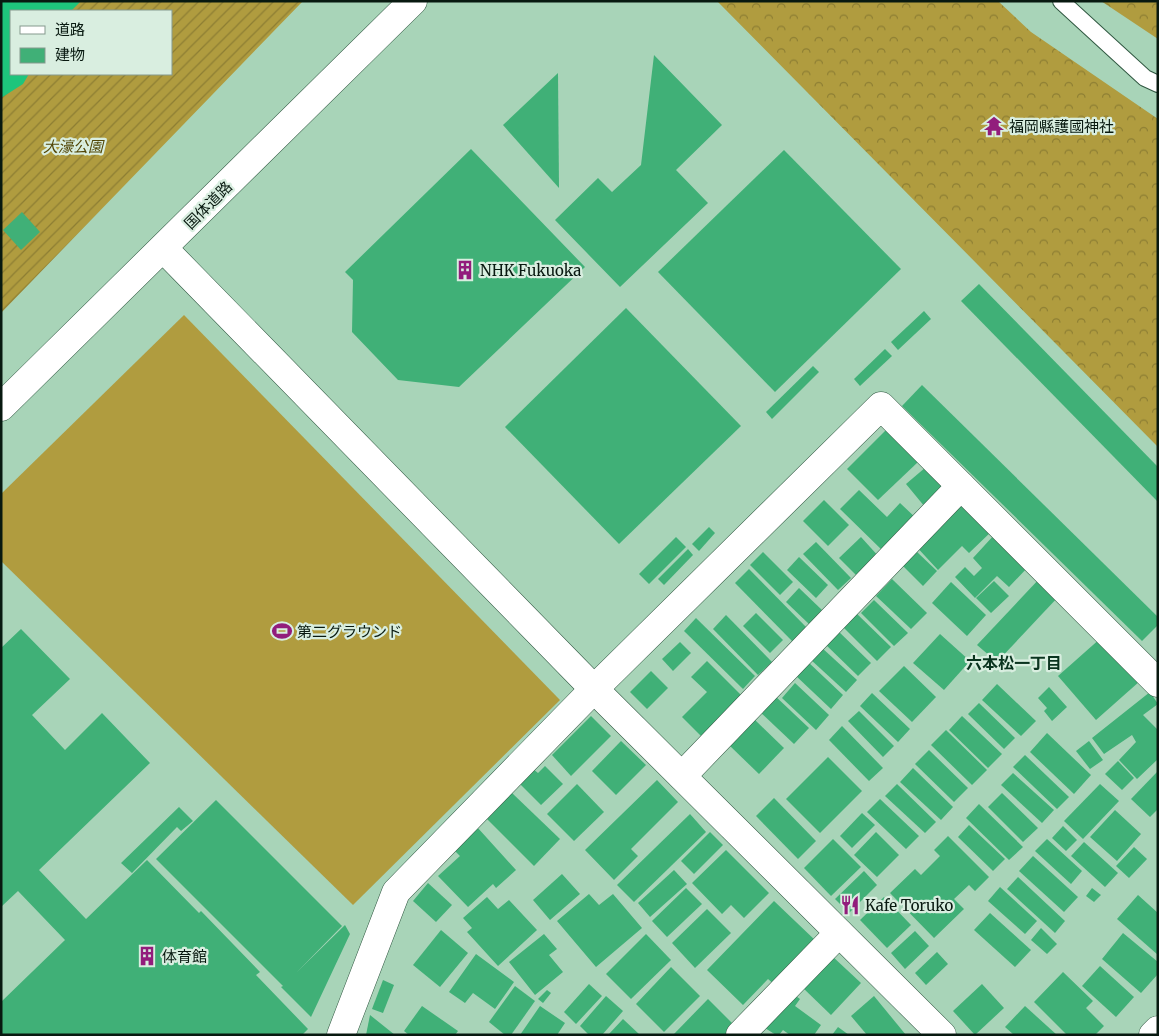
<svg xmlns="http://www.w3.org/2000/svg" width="1159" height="1036" viewBox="0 0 1159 1036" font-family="Merriweather,'Noto Sans JP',serif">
	<defs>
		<pattern id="forest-crowns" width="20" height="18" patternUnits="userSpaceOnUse" patternTransform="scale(1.25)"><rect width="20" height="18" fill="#b09c3f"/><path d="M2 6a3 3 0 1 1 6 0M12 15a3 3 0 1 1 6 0" fill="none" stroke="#8d7e33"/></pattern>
		<pattern id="garden-furrows" width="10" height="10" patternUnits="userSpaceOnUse" patternTransform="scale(1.25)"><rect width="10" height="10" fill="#b09c3f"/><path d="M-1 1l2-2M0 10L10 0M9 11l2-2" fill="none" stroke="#8d7e33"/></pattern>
	</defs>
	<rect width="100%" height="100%" fill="#a8d4b8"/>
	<polygon fill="#b09c3f" points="184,315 560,700 353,905 1,561 1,494"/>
	<g fill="url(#forest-crowns)">
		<polygon points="717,1 998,1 1031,32 1158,119 1158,447"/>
		<polygon points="1101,1 1158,1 1158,39"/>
	</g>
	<path fill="url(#garden-furrows)" fill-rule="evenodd" d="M1,1H303L1,313ZM11,11H171V74H11Z"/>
	<polygon fill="#1ec57c" points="1,1 81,1 71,11 11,11 11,74 29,74 23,84 1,98"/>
	<g fill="#40b077">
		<polygon points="654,55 722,125 676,170 708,203 620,287 555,220 598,178 612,192 641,165"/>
		<polygon points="558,73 559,188 503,125"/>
		<polygon points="471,149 585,267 459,387 398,380 352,332 353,280 345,272"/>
		<polygon points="784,150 901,269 775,392 658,272"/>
		<polygon points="22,212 40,232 21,250 3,230"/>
		<polygon points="979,284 1158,467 1158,502 961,301"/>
		<polygon points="626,308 741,426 619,544 505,427"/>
		<polygon points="924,311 931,319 898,350 891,342"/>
		<polygon points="885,349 892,356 860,386 854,379"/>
		<polygon points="813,366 819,372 772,419 766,412"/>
		<polygon points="922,385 1158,617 1158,625 1142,641 902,406"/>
		<polygon points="886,430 918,462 878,500 847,469"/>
		<polygon points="926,467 946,488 925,507 906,484"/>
		<polygon points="859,490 887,517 900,503 918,520 885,553 840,509"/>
		<polygon points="960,496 993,530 969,553 962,546 938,570 913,543"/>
		<polygon points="824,500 849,525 828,546 803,521"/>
		<polygon points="709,527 715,533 699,551 692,544"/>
		<polygon points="995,534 1028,567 1009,587 997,576 975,598 955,577 965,567 974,576 982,568 973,558"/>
		<polygon points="676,537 686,547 649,584 639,574"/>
		<polygon points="861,537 880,558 859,578 839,558"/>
		<polygon points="816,542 851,578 838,590 803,554"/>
		<polygon points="688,549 693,555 664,585 658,579"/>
		<polygon points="916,551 937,571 923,586 902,565"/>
		<polygon points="763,552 793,582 780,595 750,565"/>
		<polygon points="799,557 828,585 816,598 787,570"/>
		<polygon points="749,569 808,629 794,643 735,583"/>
		<polygon points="1040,578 1059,596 997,662 977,645"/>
		<polygon points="892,579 927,613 911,629 876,596"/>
		<polygon points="994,581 1009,596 991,613 976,598"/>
		<polygon points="951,582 986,615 967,636 932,603"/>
		<polygon points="799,588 823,611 810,625 786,602"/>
		<polygon points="874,600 908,633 894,646 861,613"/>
		<polygon points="853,610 891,647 877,661 840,624"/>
		<polygon points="756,613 783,640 770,653 743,626"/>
		<polygon points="726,615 772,662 758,675 713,629"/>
		<polygon points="696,618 755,676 743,689 684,631"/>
		<polygon points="835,628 871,663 858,676 822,641"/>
		<polygon points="21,629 70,679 32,715 65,750 102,713 150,763 39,870 86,919 147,860 199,913 201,911 260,972 256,975 308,1029 302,1035 1,1035 1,1002 65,940 18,891 1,907 1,648"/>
		<polygon points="940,634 970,661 944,690 913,663"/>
		<polygon points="1102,637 1140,681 1096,720 1058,676"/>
		<polygon points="680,642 691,653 673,671 662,659"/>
		<polygon points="821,647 857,680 846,692 810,659"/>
		<polygon points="707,661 743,697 703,738 682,717 707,692 691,677"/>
		<polygon points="807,661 843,695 831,709 795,675"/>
		<polygon points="904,666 936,697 912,722 879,691"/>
		<polygon points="651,671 668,688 647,709 630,692"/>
		<polygon points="795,683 829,715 816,730 782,698"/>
		<polygon points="997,684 1036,721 1021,736 982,700"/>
		<polygon points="1049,687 1067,707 1052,721 1044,711 1047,708 1038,698"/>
		<polygon points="1150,692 1158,704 1143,715 1158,730 1158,759 1137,779 1119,760 1136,742 1132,735 1104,754 1092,738"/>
		<polygon points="872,693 910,729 898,742 860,706"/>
		<polygon points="774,695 809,728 794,744 759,711"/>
		<polygon points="979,703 1015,738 1004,749 968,714"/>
		<polygon points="859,711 894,746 883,757 848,721"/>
		<polygon points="591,716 611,736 571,776 552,755"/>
		<polygon points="962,716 1002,754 988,768 949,730"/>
		<polygon points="754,719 784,748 759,774 729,745"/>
		<polygon points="842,726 883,768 869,781 829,740"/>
		<polygon points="946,730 987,770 972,785 931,745"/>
		<polygon points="1047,733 1091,775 1074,794 1030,752"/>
		<polygon points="621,741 646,765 616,795 592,771"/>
		<polygon points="1089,741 1103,760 1090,769 1076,751"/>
		<polygon points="929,750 968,788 954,802 915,764"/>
		<polygon points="1025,755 1069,797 1057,809 1013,767"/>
		<polygon points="828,757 862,791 820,833 786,799"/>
		<polygon points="1118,761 1134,778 1122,790 1105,774"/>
		<polygon points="545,766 563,784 541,805 520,784 533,769 538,773"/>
		<polygon points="913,768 953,807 941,820 900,782"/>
		<polygon points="1158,771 1158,809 1150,817 1131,799"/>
		<polygon points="1013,773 1054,810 1042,823 1001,785"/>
		<polygon points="657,780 678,802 631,849 638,856 614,880 585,850"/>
		<polygon points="577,784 604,812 574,841 547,814"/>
		<polygon points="897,784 936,822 925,833 885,796"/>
		<polygon points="1100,784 1119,801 1083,839 1064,821"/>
		<polygon points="512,793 560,839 534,866 487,819"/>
		<polygon points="1002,793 1038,828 1023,842 988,807"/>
		<polygon points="774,798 816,841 798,859 756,816"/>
		<polygon points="880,799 919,836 906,849 867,812"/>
		<polygon points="216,800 342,926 297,972 345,925 350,934 311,1017 281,987 283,986 156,859"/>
		<polygon points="979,804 1023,847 1009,860 966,818"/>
		<polygon points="179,807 193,821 181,831 177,827 132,873 121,863"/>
		<polygon points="1115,810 1141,834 1117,861 1090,837"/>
		<polygon points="862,813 875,825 852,848 840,836"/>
		<polygon points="690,814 706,832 634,902 617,885"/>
		<polygon points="969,825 1005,859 993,871 958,837"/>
		<polygon points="1063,826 1077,840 1066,851 1052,838"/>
		<polygon points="477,827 516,870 496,888 493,884 468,907 438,876 460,856 453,849"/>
		<polygon points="710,832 723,845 694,874 681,861"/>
		<polygon points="876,832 899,855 877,877 854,855"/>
		<polygon points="948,836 989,877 975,891 969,885 954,899 964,909 934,938 890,893 915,869 921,875 940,856 934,850"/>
		<polygon points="833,839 861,867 831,896 804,868"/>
		<polygon points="1047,839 1082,871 1071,884 1035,851"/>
		<polygon points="1084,842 1118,873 1105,887 1071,856"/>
		<polygon points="1134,847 1147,859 1129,878 1116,866"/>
		<polygon points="726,850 769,893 744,918 731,905 722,914 692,883"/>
		<polygon points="1033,856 1078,897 1064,912 1019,871"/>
		<polygon points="674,870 687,884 650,917 638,903"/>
		<polygon points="864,871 877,885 849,913 835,899"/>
		<polygon points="562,874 580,894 550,920 533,900"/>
		<polygon points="1018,877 1065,921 1055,933 1007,889"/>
		<polygon points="428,883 452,905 436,922 413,901"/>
		<polygon points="1000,887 1037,921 1025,934 988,901"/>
		<polygon points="686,888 702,904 667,937 652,921"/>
		<polygon points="1092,888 1101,895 1094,902 1086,896"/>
		<polygon points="589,894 599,905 613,894 642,928 596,967 557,921"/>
		<polygon points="1138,895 1158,913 1158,955 1117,919"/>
		<polygon points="487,897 498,909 509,900 537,930 498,966 467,932 472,928 463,918"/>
		<polygon points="884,897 911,925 887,948 860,920"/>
		<polygon points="774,901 817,942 775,985 768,979 743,1005 707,970"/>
		<polygon points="707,909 731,933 695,968 672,943"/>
		<polygon points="990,913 1031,950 1015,967 974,930"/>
		<polygon points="1041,928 1057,944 1047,954 1031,940"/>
		<polygon points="441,930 468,953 440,987 413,965"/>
		<polygon points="915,931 929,946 905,969 891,953"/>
		<polygon points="1123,933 1158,962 1158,974 1141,993 1102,959"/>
		<polygon points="544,934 557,949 549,955 563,972 535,995 509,962"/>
		<polygon points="646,934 671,960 631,999 606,974"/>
		<polygon points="937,952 948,964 926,985 915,973"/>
		<polygon points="476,954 514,982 495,1009 473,993 465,1003 449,992"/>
		<polygon points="832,956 861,983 831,1015 802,987"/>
		<polygon points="1100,966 1134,997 1116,1017 1082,986"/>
		<polygon points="671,967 700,996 664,1032 636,1004"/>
		<polygon points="1063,972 1093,1001 1086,1008 1104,1026 1095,1035 1067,1035 1034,1002"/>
		<polygon points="383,980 394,985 383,1013 372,1009"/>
		<polygon points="589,984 602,996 576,1024 564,1012"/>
		<polygon points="982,984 1004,1008 975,1035 953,1011"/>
		<polygon points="515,986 535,1001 511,1035 505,1035 489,1022"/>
		<polygon points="547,990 551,993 543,1003 538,999"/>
		<polygon points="790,992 800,999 795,1006 821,1025 814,1035 790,1035 783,1030 779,1035 776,1035 765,1028"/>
		<polygon points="606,996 623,1011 602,1035 589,1035 580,1026"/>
		<polygon points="874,996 906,1035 867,1035 851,1016"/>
		<polygon points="708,999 735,1026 726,1035 673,1035"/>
		<polygon points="422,1006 458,1031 455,1035 409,1035 404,1031"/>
		<polygon points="540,1006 565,1023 557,1035 520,1035"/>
		<polygon points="1025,1006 1057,1035 1014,1035 1005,1027"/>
		<polygon points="370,1015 395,1035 366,1035"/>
		<polygon points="623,1019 640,1035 608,1035"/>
		<polygon points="838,1027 849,1035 832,1035"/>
	</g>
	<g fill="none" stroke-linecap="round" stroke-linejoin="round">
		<defs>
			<polyline id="lane" points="1061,1 1145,78 1158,84"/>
			<g id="street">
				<polyline points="164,249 594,689 942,1035"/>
				<polyline points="682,776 961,486"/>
				<polyline points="341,1035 396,892 594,689 881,406 1158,683"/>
				<polyline points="740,1035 839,933"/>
				<polyline points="1153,1035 1158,1030"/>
			</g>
			<polyline id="secondary" points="1,407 413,1"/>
		</defs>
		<use href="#lane" stroke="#2f5740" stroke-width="18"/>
		<use href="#street" stroke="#2f5740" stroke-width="29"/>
		<use href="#secondary" stroke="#2f5740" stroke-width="29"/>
		<use href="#lane" stroke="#fff" stroke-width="16"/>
		<use href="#street" stroke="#fff" stroke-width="28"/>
		<use href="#secondary" stroke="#fff" stroke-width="28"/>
	</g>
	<defs>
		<symbol id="temple-bare" viewBox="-9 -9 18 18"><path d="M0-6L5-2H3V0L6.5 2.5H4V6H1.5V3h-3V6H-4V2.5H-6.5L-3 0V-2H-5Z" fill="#921d7c" stroke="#d9eee0" stroke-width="2.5" paint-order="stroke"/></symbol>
		<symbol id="building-bare" viewBox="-9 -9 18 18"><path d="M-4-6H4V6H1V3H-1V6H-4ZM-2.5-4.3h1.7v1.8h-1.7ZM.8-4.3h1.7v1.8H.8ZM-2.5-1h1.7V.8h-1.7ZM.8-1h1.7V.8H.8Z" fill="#921d7c" stroke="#d9eee0" stroke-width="2.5" paint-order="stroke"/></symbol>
		<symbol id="stadium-bare" viewBox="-9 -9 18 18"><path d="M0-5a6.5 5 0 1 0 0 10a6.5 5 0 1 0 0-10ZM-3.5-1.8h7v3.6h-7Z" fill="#921d7c" stroke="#d9eee0" stroke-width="2.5" paint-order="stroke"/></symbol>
		<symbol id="restaurant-bare" viewBox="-9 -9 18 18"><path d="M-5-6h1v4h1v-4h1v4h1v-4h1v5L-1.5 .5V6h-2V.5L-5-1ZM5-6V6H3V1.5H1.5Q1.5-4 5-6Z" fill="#921d7c" stroke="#d9eee0" stroke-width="2.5" paint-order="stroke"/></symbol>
	</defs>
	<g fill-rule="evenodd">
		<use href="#temple-bare" x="980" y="112" width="28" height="28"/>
		<use href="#building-bare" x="451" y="256" width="28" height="28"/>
		<use href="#stadium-bare" x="268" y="617" width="28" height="28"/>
		<use href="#restaurant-bare" x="836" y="891" width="28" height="28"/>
		<use href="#building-bare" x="133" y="942" width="28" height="28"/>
	</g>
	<g text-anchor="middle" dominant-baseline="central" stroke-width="4.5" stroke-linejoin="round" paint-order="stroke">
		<g font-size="15" fill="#081910" stroke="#d9eee0" text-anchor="start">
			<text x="1009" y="126">福岡縣護國神社</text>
			<text x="480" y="270">NHK Fukuoka</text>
			<text x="297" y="631">第二グラウンド</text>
			<text x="865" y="905">Kafe Toruko</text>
			<text x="162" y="956">体育館</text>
		</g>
		<g font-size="15" font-style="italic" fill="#524606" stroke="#d9eee0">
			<text x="73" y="146">大濠公園</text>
		</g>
		<g font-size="15" fill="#081910" stroke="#d9eee0">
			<text transform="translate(208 205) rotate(-45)">国体道路</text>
		</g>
		<g font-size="16" font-weight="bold" fill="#0a341f" stroke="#d9eee0">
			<text x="1014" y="663">六本松一丁目</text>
		</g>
	</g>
	<rect width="1159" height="1036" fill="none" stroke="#081910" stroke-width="5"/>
	<rect x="10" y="10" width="162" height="65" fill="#d9eee0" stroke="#85998d"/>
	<rect x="20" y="26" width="25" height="8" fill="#ffffff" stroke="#85998d"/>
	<text x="55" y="35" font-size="15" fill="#081910">道路</text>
	<rect x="20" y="48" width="25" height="15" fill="#40b077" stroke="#85998d"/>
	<text x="55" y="60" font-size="15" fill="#081910">建物</text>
</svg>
